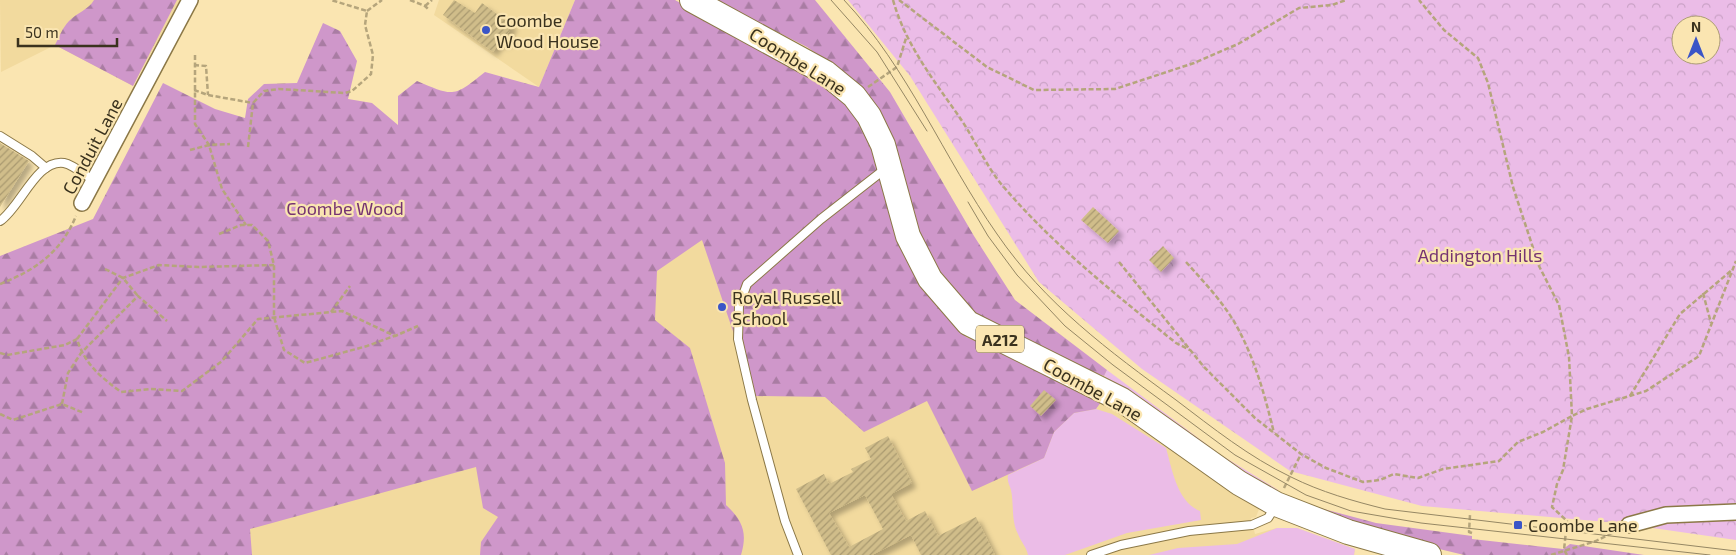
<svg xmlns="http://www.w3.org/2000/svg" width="1736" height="555" viewBox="0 0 1736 555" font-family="'Exo 2',sans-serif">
	<defs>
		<pattern id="forest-firs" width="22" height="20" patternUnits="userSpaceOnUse" patternTransform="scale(1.25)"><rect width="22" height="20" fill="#cf97ca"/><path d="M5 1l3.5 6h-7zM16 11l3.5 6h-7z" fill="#a97ca3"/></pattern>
		<pattern id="park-crowns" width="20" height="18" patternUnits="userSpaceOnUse" patternTransform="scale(1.25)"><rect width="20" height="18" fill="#ebbce7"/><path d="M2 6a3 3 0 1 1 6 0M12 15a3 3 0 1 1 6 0" fill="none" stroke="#caa2c6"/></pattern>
		<pattern id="building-hatch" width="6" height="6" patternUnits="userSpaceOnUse" patternTransform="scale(1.25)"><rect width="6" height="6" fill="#d0bd8a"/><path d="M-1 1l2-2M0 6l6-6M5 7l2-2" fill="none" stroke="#aa9a70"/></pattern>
		<filter id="shadow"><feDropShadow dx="4.5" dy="4.5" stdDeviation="2.5" flood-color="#0004"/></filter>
	</defs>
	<rect width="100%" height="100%" fill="#fae5b1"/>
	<g fill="#f2da9e">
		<polygon points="0,0 180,0 133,86 55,45 1,72"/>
		<polygon points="439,0 575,0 539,87 434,15"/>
		<polygon points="877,167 1117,407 1166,440 1259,509 1256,517 1251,518 1255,534 1277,528 1297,528 1355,549 1354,555 0,555 0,427 520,284"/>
	</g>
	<g fill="#ebbce7">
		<polygon points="1107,370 1221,455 1278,490 1276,494 1249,480 1171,421 1104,376"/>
		<path d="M1096,409L1112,414L1166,448C1172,469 1177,502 1200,511L1201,520L1127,533L1065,555H1028C1026,546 1021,542 1018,534C1011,521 1014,504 1011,490C1009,484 1007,481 1008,475L1044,458L1054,432L1074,413Z"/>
		<polygon points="1277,528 1297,528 1355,549 1354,555 1149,555 1178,548 1237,544"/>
	</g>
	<g fill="url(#forest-firs)">
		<path d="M94,0H177L133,86L55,45C59,37 63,27 69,21C77,13 89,9 94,0Z"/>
		<path d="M575,0H675L808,73L847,102L872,137L907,260L930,297L966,337L1015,358L1101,402L1096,409L1074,413L1054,432L1044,458L972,491L927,401L864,432L825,397L755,396L702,240L657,271L655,320L690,348L725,463L726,505C742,520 748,532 741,555H480L481,542L498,517L483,508L476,467L250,529L252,555H0V256L93,219L163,83L215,109L245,118L248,99L264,84L297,83L323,23L340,31L357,61L348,99L372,103L398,125V96L417,81C454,97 454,97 485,72L539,87Z"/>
		<polygon points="714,0 815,0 890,92 974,236 1015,300 1107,370 1104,376 1083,368 969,311 936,269 847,75 807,47"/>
		<polygon points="1320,508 1376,523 1472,536 1472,539 1563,549 1570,544 1644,555 1464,555 1390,537 1322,515"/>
	</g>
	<path fill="url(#park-crowns)" fill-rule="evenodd" d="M848,0H1736V540L1618,523L1422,506L1290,471L1142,369L1039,282L910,76ZM1681,25H1711V55H1681Z"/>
	<g fill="url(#building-hatch)" fill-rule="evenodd" filter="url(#shadow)">
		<polygon points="454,0 475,13 482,3 513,26 507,34 510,36 504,44 500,42 493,52 443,15"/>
		<polygon points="0,143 29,161 0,207"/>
		<polygon points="1093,207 1119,231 1108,243 1081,220"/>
		<polygon points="1163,246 1174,258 1161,272 1149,260"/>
		<polygon points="1044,390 1056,400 1041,416 1030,406"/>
		<path d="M888,436L912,483L891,494L906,521L925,511L938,536L976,517L995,555H921L911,535L872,555H831L796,489L824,474L829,484L853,472L851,469L871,459L865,448ZM865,495L883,529L849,547L829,513Z"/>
	</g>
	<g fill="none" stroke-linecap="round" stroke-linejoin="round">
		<defs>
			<g id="service">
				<polyline points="0,136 32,156 46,168"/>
				<path d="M0,221C21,207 36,159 64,163C74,165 86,176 95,181"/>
				<polyline points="798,555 785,521 752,400 738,339 739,306 747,284 821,219 885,169"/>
				<polyline points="1091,555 1121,545 1189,531 1252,525 1268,518 1275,507"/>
			</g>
			<g id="minor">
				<polyline points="82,203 190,0"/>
				<polyline points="1629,525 1666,515 1736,512"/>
			</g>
			<polyline id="primary" points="692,0 826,73 854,96 869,116 883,145 908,236 930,279 968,323 1122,400 1239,483 1276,504 1348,532 1429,555"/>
		</defs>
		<use href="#service" stroke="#8b7847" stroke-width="10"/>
		<use href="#minor" stroke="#8b7847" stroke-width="18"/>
		<use href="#primary" stroke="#8b7847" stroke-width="26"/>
		<g stroke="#b5a57c" stroke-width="2.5" stroke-dasharray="5 2.5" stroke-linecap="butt">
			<polyline points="410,0 425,6 429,10"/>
			<path d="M893,0C905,43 932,78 958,115C973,136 986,166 1002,185C1053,245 1115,294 1176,343L1190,350"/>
			<polyline points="899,0 987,67 1034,90 1115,89 1194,63 1238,44 1299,8 1332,5 1346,0"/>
			<polyline points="425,6 432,0"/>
			<polyline points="367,11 382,0"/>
			<polyline points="195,55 195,124 209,145 230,144"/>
			<polyline points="194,65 206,66 208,95"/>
			<polyline points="868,87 897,67 907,35"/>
			<polyline points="194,90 208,95 253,103"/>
			<polyline points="248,147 253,103 264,91 279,89 345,93 352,91 371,74 373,55 365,25 367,11 331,0"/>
			<polyline points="190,150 209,145 222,189 246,225"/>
			<polyline points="219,234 241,225 252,225 268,241 274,265 274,317 284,350 305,363 367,346 394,336"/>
			<polyline points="1119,262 1204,367 1255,418 1301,454 1326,468 1363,482 1380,480 1394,474 1418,478 1443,469 1499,461 1518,442 1543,432 1572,416 1569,357 1559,305 1539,266 1513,187 1488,83 1478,58 1444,30 1419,0"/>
			<path d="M1186,262C1204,282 1223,302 1236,325C1255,359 1265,396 1274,433"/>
			<polyline points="105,269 123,278 138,296"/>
			<path d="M0,284C36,270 61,252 76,216"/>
			<polyline points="1703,293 1711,323"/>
			<polyline points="331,312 350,286"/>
			<polyline points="77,339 123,278 159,265 199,267 274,265"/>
			<path d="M0,353L7,355L65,345L77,339C85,365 101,377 121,392L151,389L182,391L222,361L258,319L342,311L395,336L418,326"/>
			<polyline points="1630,396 1680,314 1732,270"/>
			<polyline points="62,404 68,373 81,353 138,296 167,321"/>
			<polyline points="0,414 13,420 62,404 84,413"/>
			<polyline points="1284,488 1301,454"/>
			<polyline points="1472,533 1469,532 1470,515 1472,516"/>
			<polyline points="1551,555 1596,541 1618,530"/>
			<polyline points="1567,555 1564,550 1567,521 1552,507 1557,484 1563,470 1572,416 1587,409 1646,391 1699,356 1736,261"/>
		</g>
		<use href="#service" stroke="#fff" stroke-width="8"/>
		<use href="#minor" stroke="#fff" stroke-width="15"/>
		<use href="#primary" stroke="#fff" stroke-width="24"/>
		<g stroke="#958764" stroke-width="1">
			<polyline points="831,0 877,52 927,131"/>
			<path d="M844,0C909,69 943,157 997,234C1045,304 1109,351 1176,400C1213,428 1249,457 1291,477C1321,492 1353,501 1385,509L1736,551"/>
			<polyline points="968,202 988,236 1017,275 1065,326 1113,365 1235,455 1306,495 1351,511 1421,523 1710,555"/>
		</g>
	</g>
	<g fill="#3b55c7" stroke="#fae5b1" stroke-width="2">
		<circle cx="486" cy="30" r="5"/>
		<circle cx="722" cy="307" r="5"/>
		<rect x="1513" y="520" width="10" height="10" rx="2.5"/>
	</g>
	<g text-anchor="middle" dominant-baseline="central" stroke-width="4.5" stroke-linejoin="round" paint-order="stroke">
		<rect fill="#fae5b1" stroke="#74684a" stroke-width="1" x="976" y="325.5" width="48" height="27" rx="4"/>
		<g font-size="16" font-weight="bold" fill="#3a321e">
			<text x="1000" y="339">A212</text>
		</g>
		<g font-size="18" fill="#3a321e" stroke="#fae5b1" text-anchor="start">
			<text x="496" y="20">Coombe<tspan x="496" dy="21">Wood House</tspan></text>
			<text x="732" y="297">Royal Russell<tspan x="732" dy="21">School</tspan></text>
			<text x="1528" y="525">Coombe Lane</text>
		</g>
		<g font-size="18" fill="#3a321e" stroke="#fae5b1">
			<text transform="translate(798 61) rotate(32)">Coombe Lane</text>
			<text transform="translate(92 146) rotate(-62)">Conduit Lane</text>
			<text transform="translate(1093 389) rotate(29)">Coombe Lane</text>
		</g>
		<g font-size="18" fill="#753372" stroke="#fae5b1">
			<text x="345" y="208">Coombe Wood</text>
			<text x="1480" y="255">Addington Hills</text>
		</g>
	</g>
	<g transform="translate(1696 40)"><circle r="24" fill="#fae5b1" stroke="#ad9d76"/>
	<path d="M0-4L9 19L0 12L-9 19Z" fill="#3b55c7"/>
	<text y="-8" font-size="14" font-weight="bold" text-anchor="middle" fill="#3a321e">N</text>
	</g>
	<path d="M18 38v8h99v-8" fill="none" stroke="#3a321e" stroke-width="2.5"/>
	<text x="25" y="38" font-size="15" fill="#3a321e" stroke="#fae5b1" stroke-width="4" paint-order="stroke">50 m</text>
</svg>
